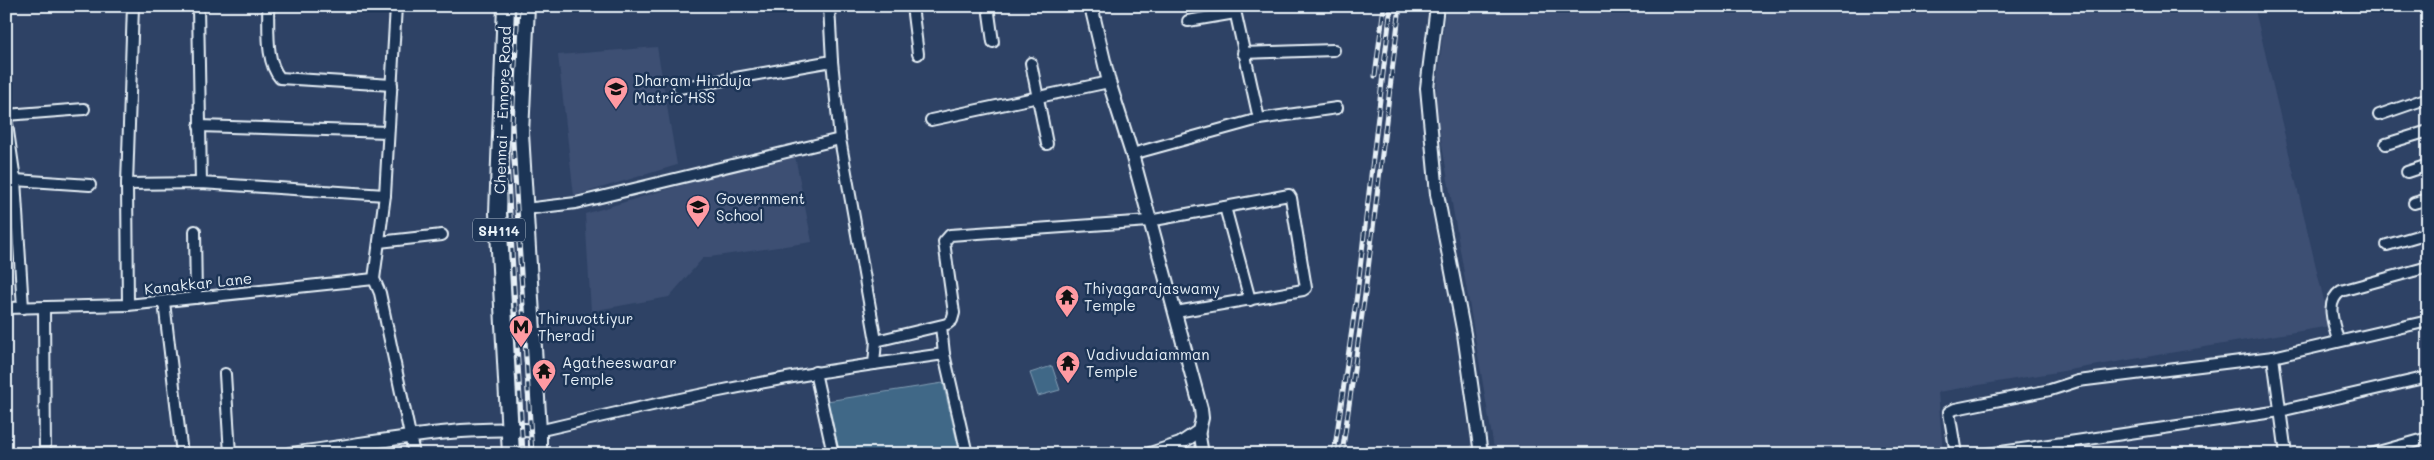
<svg xmlns="http://www.w3.org/2000/svg" width="2434" height="460" viewBox="0 0 2434 460" font-family="Mali,sans-serif">
	<rect width="100%" height="100%" fill="#2e4265"/>
	<filter id="ink" filterUnits="userSpaceOnUse"><feTurbulence type="fractalNoise" baseFrequency=".02" numOctaves="2"/><feDisplacementMap in="SourceGraphic" scale="10" xChannelSelector="R" yChannelSelector="G"/><feConvolveMatrix kernelMatrix="1 2 1 2 8 2 1 2 1" color-interpolation-filters="sRGB"/></filter>
	<g filter="url(#ink)">
		<g fill="#3d4f73">
			<polygon points="1446,6 2254,6 2330,326 1938,392 1943,454 1495,454 1435,104"/>
			<polygon points="657,47 677,165 574,196 558,55"/>
			<polygon points="794,151 812,242 703,258 669,297 591,311 585,214"/>
		</g>
		<g fill="#3f6787" stroke="#839eb4">
			<polygon points="1052,366 1060,390 1038,396 1030,373"/>
			<polygon points="943,383 960,454 840,454 827,401"/>
		</g>
		<g fill="none" stroke-linecap="round" stroke-linejoin="round">
			<defs>
				<g id="minor">
					<polyline points="198,6 201,183"/>
					<path d="M268,6C269,28 265,61 280,78L392,85"/>
					<polyline points="396,6 385,195 374,279 380,293 414,454"/>
					<polyline points="829,6 832,61 840,139 876,341"/>
					<polyline points="912,6 918,54"/>
					<polyline points="988,6 993,42"/>
					<polyline points="1188,21 1235,13"/>
					<polyline points="1243,53 1334,50"/>
					<polyline points="1031,63 1047,144"/>
					<polyline points="679,88 832,61"/>
					<polyline points="6,115 84,109"/>
					<polyline points="2379,115 2428,98"/>
					<polyline points="6,117 15,180 23,308"/>
					<polyline points="1259,119 1337,108"/>
					<polyline points="931,120 1109,82"/>
					<polyline points="199,126 388,132"/>
					<polyline points="2386,144 2428,131"/>
					<polyline points="1132,154 1259,119 1234,6"/>
					<polyline points="2407,172 2428,165"/>
					<polyline points="15,180 90,185"/>
					<polyline points="127,184 201,183 385,195"/>
					<polyline points="2414,203 2428,199"/>
					<polyline points="1225,207 1250,300"/>
					<polyline points="525,209 576,203 840,139"/>
					<polyline points="195,231 196,298"/>
					<polyline points="379,242 442,235"/>
					<polyline points="2387,245 2428,233"/>
					<polyline points="164,302 182,454"/>
					<polyline points="128,305 127,184 133,6"/>
					<polyline points="6,308 128,305 374,279"/>
					<polyline points="44,308 45,454"/>
					<polyline points="941,326 944,354"/>
					<path d="M2338,341C2334,323 2324,303 2341,291L2428,267"/>
					<polyline points="2273,357 2286,454"/>
					<polyline points="874,364 944,354 967,454"/>
					<polyline points="815,372 833,454"/>
					<polyline points="225,374 230,454"/>
					<path d="M538,431C649,405 761,380 874,364L876,341L947,324L952,320L954,313L944,242L950,235L1149,221L1289,195L1291,198L1306,288L1303,290L1176,312"/>
					<polyline points="1199,431 1203,454"/>
					<polyline points="1956,454 1949,412 1955,409 2050,390 2078,381 2273,357 2428,321"/>
					<polyline points="1987,454 2280,411 2428,377"/>
					<polyline points="2371,454 2428,438"/>
				</g>
				<g id="tertiary">
					<polyline points="1091,6 1109,82 1132,154 1201,409 1202,418 1199,431 1180,444 1150,454"/>
					<polyline points="1437,6 1427,88 1437,194 1464,334 1481,454"/>
					<path d="M290,454C372,444 455,424 538,431"/>
				</g>
				<g id="primary">
					<polyline points="506,6 498,213 511,454"/>
					<polyline points="526,6 520,133 538,431 538,454"/>
				</g>
			</defs>
			<use href="#minor" stroke="#e8f1f8" stroke-width="14"/>
			<use href="#tertiary" stroke="#e8f1f8" stroke-width="16"/>
			<use href="#primary" stroke="#e8f1f8" stroke-width="20"/>
			<use href="#minor" stroke="#1d3557" stroke-width="10"/>
			<use href="#tertiary" stroke="#1d3557" stroke-width="12"/>
			<use href="#primary" stroke="#1d3557" stroke-width="16"/>
			<defs>
				<g id="rail">
					<polyline points="518,6 512,125 532,454"/>
					<polyline points="1375,76 1384,6"/>
					<polyline points="507,159 523,454"/>
					<polyline points="1334,454 1357,294 1391,6"/>
					<polyline points="1342,454 1365,294 1400,6"/>
				</g>
			</defs>
			<use href="#rail" stroke="#e8f1f8" stroke-width="5"/>
			<use href="#rail" stroke="#1d3557" stroke-width="3" stroke-dasharray="9" stroke-linecap="butt"/>
		</g>
	</g>
	<defs>
		<symbol id="school-pin" viewBox="-11 -11 22 30"><path d="M0 17L-7.5 6A9.5 9.5 0 1 1 7.5 6Z" fill="#ff9aa2" stroke="#1d3557"/><path d="M0-5L7-2L0 1L-7-2ZM-4 1L0 2.5L4 1V4Q0 6-4 4Z" fill="#111"/></symbol>
		<symbol id="temple-pin" viewBox="-11 -11 22 30"><path d="M0 17L-7.5 6A9.5 9.5 0 1 1 7.5 6Z" fill="#ff9aa2" stroke="#1d3557"/><path d="M0-6L5-2H3V0L6.5 2.5H4V6H1.5V3h-3V6H-4V2.5H-6.5L-3 0V-2H-5Z" fill="#111"/></symbol>
		<symbol id="metro-pin" viewBox="-11 -11 22 30"><path d="M0 17L-7.5 6A9.5 9.5 0 1 1 7.5 6Z" fill="#ff9aa2" stroke="#1d3557"/><path d="M-5.5 5V-5H-3L0 0L3-5H5.5V5H3V-.5L0 4L-3-.5V5Z" fill="#111"/></symbol>
	</defs>
	<g fill-rule="evenodd">
		<use href="#school-pin" x="602" y="75" width="28" height="38"/>
		<use href="#school-pin" x="684" y="193" width="28" height="38"/>
		<use href="#temple-pin" x="1053" y="283" width="28" height="38"/>
		<use href="#metro-pin" x="507" y="313" width="28" height="38"/>
		<use href="#temple-pin" x="1054" y="349" width="28" height="38"/>
		<use href="#temple-pin" x="530" y="357" width="28" height="38"/>
	</g>
	<g text-anchor="middle" dominant-baseline="central" stroke-width="5" stroke-linejoin="round" paint-order="stroke">
		<rect fill="#1d3557" stroke="#abb9c8" stroke-width="1" x="473" y="218.5" width="52" height="23" rx="4"/>
		<g font-size="14" font-weight="bold" fill="#e8f1f8">
			<text x="499" y="230">SH114</text>
		</g>
		<g font-size="15" fill="#e8f1f8" stroke="#1d3557" text-anchor="start">
			<text x="634" y="80">Dharam Hinduja<tspan x="634" dy="17">Matric HSS</tspan></text>
			<text x="716" y="198">Government<tspan x="716" dy="17">School</tspan></text>
			<text x="1084" y="288">Thiyagarajaswamy<tspan x="1084" dy="17">Temple</tspan></text>
			<text x="538" y="318">Thiruvottiyur<tspan x="538" dy="17">Theradi</tspan></text>
			<text x="1086" y="354">Vadivudaiamman<tspan x="1086" dy="17">Temple</tspan></text>
			<text x="562" y="362">Agatheeswarar<tspan x="562" dy="17">Temple</tspan></text>
		</g>
		<g font-size="15" fill="#e8f1f8" stroke="#1d3557">
			<text transform="translate(502 110) rotate(-88)">Chennai - Ennore Road</text>
			<text transform="translate(198 283) rotate(-6)">Kanakkar Lane</text>
		</g>
	</g>
	<rect width="2434" height="460" fill="none" stroke="#1d3557" stroke-width="25"/>
	<rect x="12" y="12" width="2409" height="435" fill="none" stroke="#e8f1f8" stroke-width="2" filter="url(#ink)"/>
</svg>
